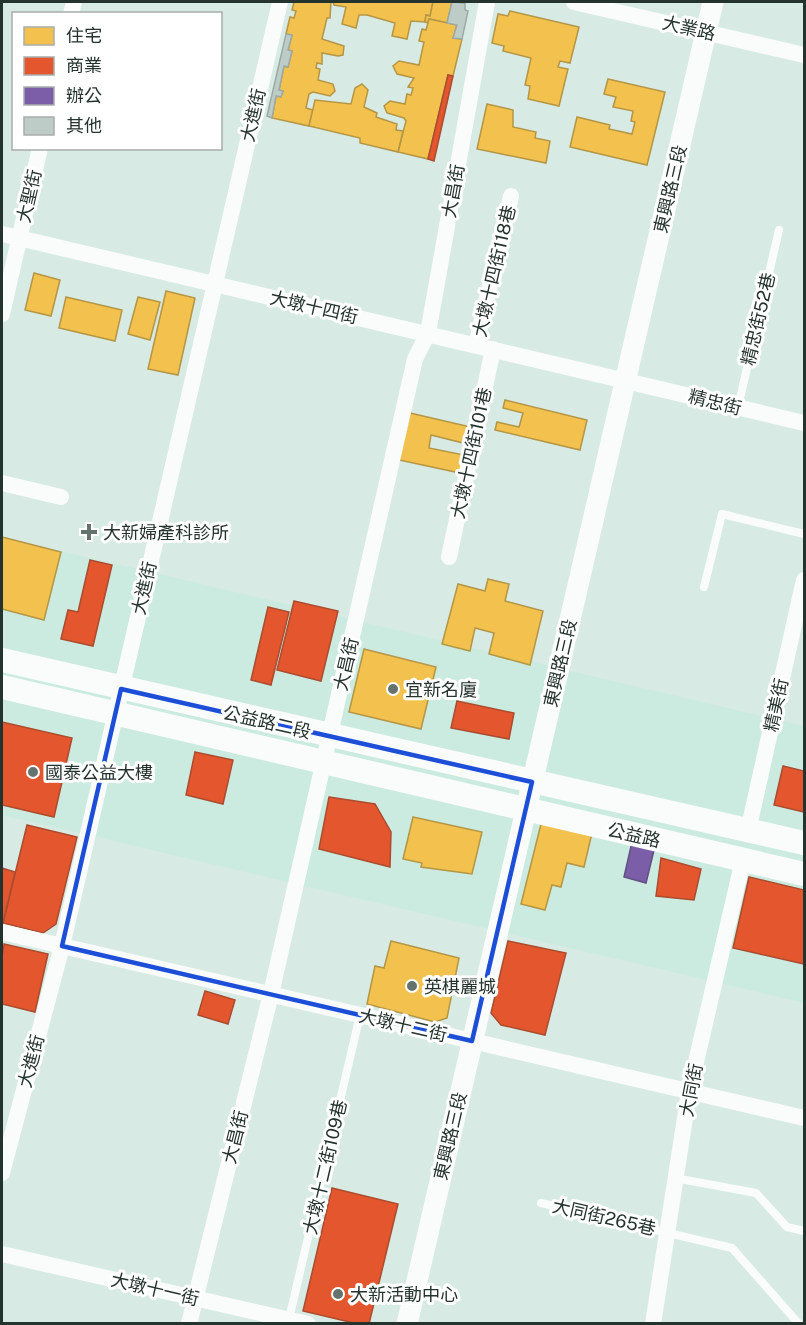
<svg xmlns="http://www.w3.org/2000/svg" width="806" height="1325" viewBox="0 0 806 1325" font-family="'Public Sans','Noto Sans TC',sans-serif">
	<rect width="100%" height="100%" fill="#d8eae4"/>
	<polygon fill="#cbebe0" points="2,537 804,726 804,1003 2,815"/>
	<g fill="#f2c14e" stroke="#b49645" stroke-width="1.5">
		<polygon points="294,2 331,2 330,18 327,18 322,39 344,46 343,55 338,56 322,53 322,64 317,63 316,68 320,69 318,80 333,84 335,91 330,96 313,92 309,94 306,108 313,110 309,126 272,118 276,96 281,97 283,91 279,90 284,66 288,67 292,51 288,50 292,35 286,34 290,17 294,18 296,11 292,10"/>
		<polygon points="333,2 433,2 430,16 426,15 425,22 411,21 407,39 392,36 395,23 367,15 359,15 356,28 342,24 346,7 334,5"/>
		<polygon points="433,2 452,2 447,23 429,19 428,23 425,22 426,15 430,16"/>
		<polygon points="510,11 579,27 570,63 560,61 558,67 568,69 559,106 528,99 530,86 525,85 531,58 503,51 504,46 492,43 498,14 508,16"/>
		<polygon points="429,19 457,25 453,38 462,39 453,76 448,75 428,159 398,152 406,121 404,118 387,113 384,106 390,101 405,104 407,94 411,95 413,88 408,87 414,78 397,74 393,66 399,61 419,65 424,42 419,41 422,29 426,30"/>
		<polygon points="608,79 665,92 647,165 570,147 577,117 610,125 609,129 632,134 635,122 631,121 633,111 613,107 616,97 604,94"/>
		<polygon points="362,84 368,90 364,107 377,113 376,117 397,124 396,130 403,131 398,152 360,143 360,138 309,126 315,100 351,104 355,88"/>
		<polygon points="487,104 513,110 513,127 536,132 535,138 550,141 546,163 477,149"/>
		<polygon points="34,273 60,280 51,316 25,310"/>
		<polygon points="166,291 195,298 178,375 148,369"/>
		<polygon points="66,297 122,310 115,341 59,328"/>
		<polygon points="138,297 160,302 150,340 128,334"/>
		<polygon points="505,400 587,420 580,450 495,430 497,422 519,427 523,413 503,408"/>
		<polygon points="410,413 475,428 471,445 431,435 429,448 464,455 460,473 399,460"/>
		<polygon points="2,537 61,552 44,620 2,609"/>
		<polygon points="488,579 509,584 505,601 543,611 530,665 489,654 494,633 475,628 470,651 442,644 458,584 485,591"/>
		<polygon points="364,649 436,667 421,729 349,712"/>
		<polygon points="413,817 482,832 472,874 421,867 422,863 403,859"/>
		<polygon points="542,820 592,833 584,867 567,863 561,887 552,885 545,910 521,904"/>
		<polygon points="391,941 459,958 447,1018 435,1022 367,1004 375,966 384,968"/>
	</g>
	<g fill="#e4572e" stroke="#ab4c2e" stroke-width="1.5">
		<polygon points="448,75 453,76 434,161 428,159"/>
		<polygon points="90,560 112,565 93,646 61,639 68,610 78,612"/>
		<polygon points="294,601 338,611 321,681 277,670"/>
		<polygon points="268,607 289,612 271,685 251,680"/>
		<polygon points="457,701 514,713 509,739 451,728"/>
		<polygon points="2,722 72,738 54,817 2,805"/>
		<polygon points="195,752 233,760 223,804 186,795"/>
		<polygon points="783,766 804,771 804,812 774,805"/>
		<polygon points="329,797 375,804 391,832 390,867 319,849"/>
		<polygon points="27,825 77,837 56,924 43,933 3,923"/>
		<polygon points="661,858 701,869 694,900 656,896"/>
		<polygon points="2,868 15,872 3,923 2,923"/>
		<polygon points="749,877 804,890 804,964 733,948"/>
		<polygon points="508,941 566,953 545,1035 501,1025 491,1013"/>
		<polygon points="4,944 48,954 35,1012 2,1004 2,957"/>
		<polygon points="205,991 235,1000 228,1024 198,1015"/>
		<polygon points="332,1188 398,1204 369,1324 358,1324 303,1311"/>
	</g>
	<polygon fill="#7b5ea7" stroke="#615183" stroke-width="1.5" points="632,842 655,846 646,883 624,877"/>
	<g fill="#beccc7" stroke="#9caaa6" stroke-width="1.5">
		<polygon points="452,2 465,3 465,10 468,11 462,39 453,38 457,25 447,23"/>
		<polygon points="286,34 292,35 288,50 292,51 288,67 284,66 279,90 283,91 281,97 276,96 272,118 267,116"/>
	</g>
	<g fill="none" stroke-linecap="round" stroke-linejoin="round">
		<g stroke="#f9fcfb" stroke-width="8">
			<polyline points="738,407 779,230"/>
			<polyline points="704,587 722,514 804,534"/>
			<polyline points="675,1178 756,1193 787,1227 804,1231"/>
			<polyline points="541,1203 732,1248 799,1324"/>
			<polyline points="289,1319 360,1015"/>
		</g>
		<g stroke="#f9fcfb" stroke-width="16">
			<polyline points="574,2 804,55"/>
			<polyline points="71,14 74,2"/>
			<polyline points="2,234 804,423"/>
			<polyline points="2,314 40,148"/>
			<polyline points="476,345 511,196"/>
			<polyline points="2,483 61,497"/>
			<polyline points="449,557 493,349"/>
			<polyline points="748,831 804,580"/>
			<polyline points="2,932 804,1118"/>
			<polyline points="2,1173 62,946 280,2"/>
			<polyline points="2,1254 308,1324"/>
			<polyline points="189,1324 271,994 415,359 428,333 487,2"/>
			<polyline points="653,1324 689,1092 743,860"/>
		</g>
		<polyline stroke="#f9fcfb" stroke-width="21" points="407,1324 713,2"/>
		<g stroke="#f9fcfb" stroke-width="24">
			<polyline points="2,660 804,843"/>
			<polyline points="2,687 804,874"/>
		</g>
	</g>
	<path fill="none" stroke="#1d4ed8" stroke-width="4.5" stroke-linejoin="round" d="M121,689L532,782L472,1041L62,946Z"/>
	<g fill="#64736e" stroke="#fff" stroke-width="2">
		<path d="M86 523h6v6h6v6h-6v6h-6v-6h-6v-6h6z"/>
		<circle cx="393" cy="689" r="6"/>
		<circle cx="33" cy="772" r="6"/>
		<circle cx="412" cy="986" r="6"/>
		<circle cx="338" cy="1294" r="6"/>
	</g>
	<g text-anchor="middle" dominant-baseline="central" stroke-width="6" stroke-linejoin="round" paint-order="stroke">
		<g font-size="18" fill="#25332f" stroke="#fff">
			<text transform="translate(689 28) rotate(13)">大業路</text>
			<text transform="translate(253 115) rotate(-77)">大進街</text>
			<text transform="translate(670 189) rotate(-77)">東興路三段</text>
			<text transform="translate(453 191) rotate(-80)">大昌街</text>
			<text transform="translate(29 196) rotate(-77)">大聖街</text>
			<text transform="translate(494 271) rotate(-77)">大墩十四街118巷</text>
			<text transform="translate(314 307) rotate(13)">大墩十四街</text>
			<text transform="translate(758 319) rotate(-77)">精忠街52巷</text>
			<text transform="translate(715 402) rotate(14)">精忠街</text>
			<text transform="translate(471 453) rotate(-78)">大墩十四街101巷</text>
			<text transform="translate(144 588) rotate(-77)">大進街</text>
			<text transform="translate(560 663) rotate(-77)">東興路三段</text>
			<text transform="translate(346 664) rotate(-77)">大昌街</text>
			<text transform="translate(776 705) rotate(-78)">精美街</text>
			<text transform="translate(267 722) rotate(13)">公益路二段</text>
			<text transform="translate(634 835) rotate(13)">公益路</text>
			<text transform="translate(403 1025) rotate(13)">大墩十二街</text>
			<text transform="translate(31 1061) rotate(-75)">大進街</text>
			<text transform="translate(691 1090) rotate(-79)">大同街</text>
			<text transform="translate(450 1136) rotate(-77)">東興路三段</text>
			<text transform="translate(235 1137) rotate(-76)">大昌街</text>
			<text transform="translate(325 1167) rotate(-77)">大墩十二街109巷</text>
			<text transform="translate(604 1217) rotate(13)">大同街265巷</text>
			<text transform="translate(155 1289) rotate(13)">大墩十一街</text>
		</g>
		<g font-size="18" fill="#25332f" stroke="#fff" text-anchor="start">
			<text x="103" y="532">大新婦產科診所</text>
			<text x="405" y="689">宜新名廈</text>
			<text x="45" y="772">國泰公益大樓</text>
			<text x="424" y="986">英棋麗城</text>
			<text x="350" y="1294">大新活動中心</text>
		</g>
	</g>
	<rect width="806" height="1325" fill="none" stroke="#25332f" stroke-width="6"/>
	<rect x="12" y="12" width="210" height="138" fill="#ffffff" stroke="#a8adac" stroke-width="1.5"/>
	<rect x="24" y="27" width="30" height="18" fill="#f2c14e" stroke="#a8adac" stroke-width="1.5"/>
	<text x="66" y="42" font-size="18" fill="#25332f">住宅</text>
	<rect x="24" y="57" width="30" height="18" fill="#e4572e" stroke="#a8adac" stroke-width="1.5"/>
	<text x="66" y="72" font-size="18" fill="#25332f">商業</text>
	<rect x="24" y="87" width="30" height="18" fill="#7b5ea7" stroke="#a8adac" stroke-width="1.5"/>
	<text x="66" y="102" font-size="18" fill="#25332f">辦公</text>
	<rect x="24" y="117" width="30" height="18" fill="#beccc7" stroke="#a8adac" stroke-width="1.5"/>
	<text x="66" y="132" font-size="18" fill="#25332f">其他</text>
</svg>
